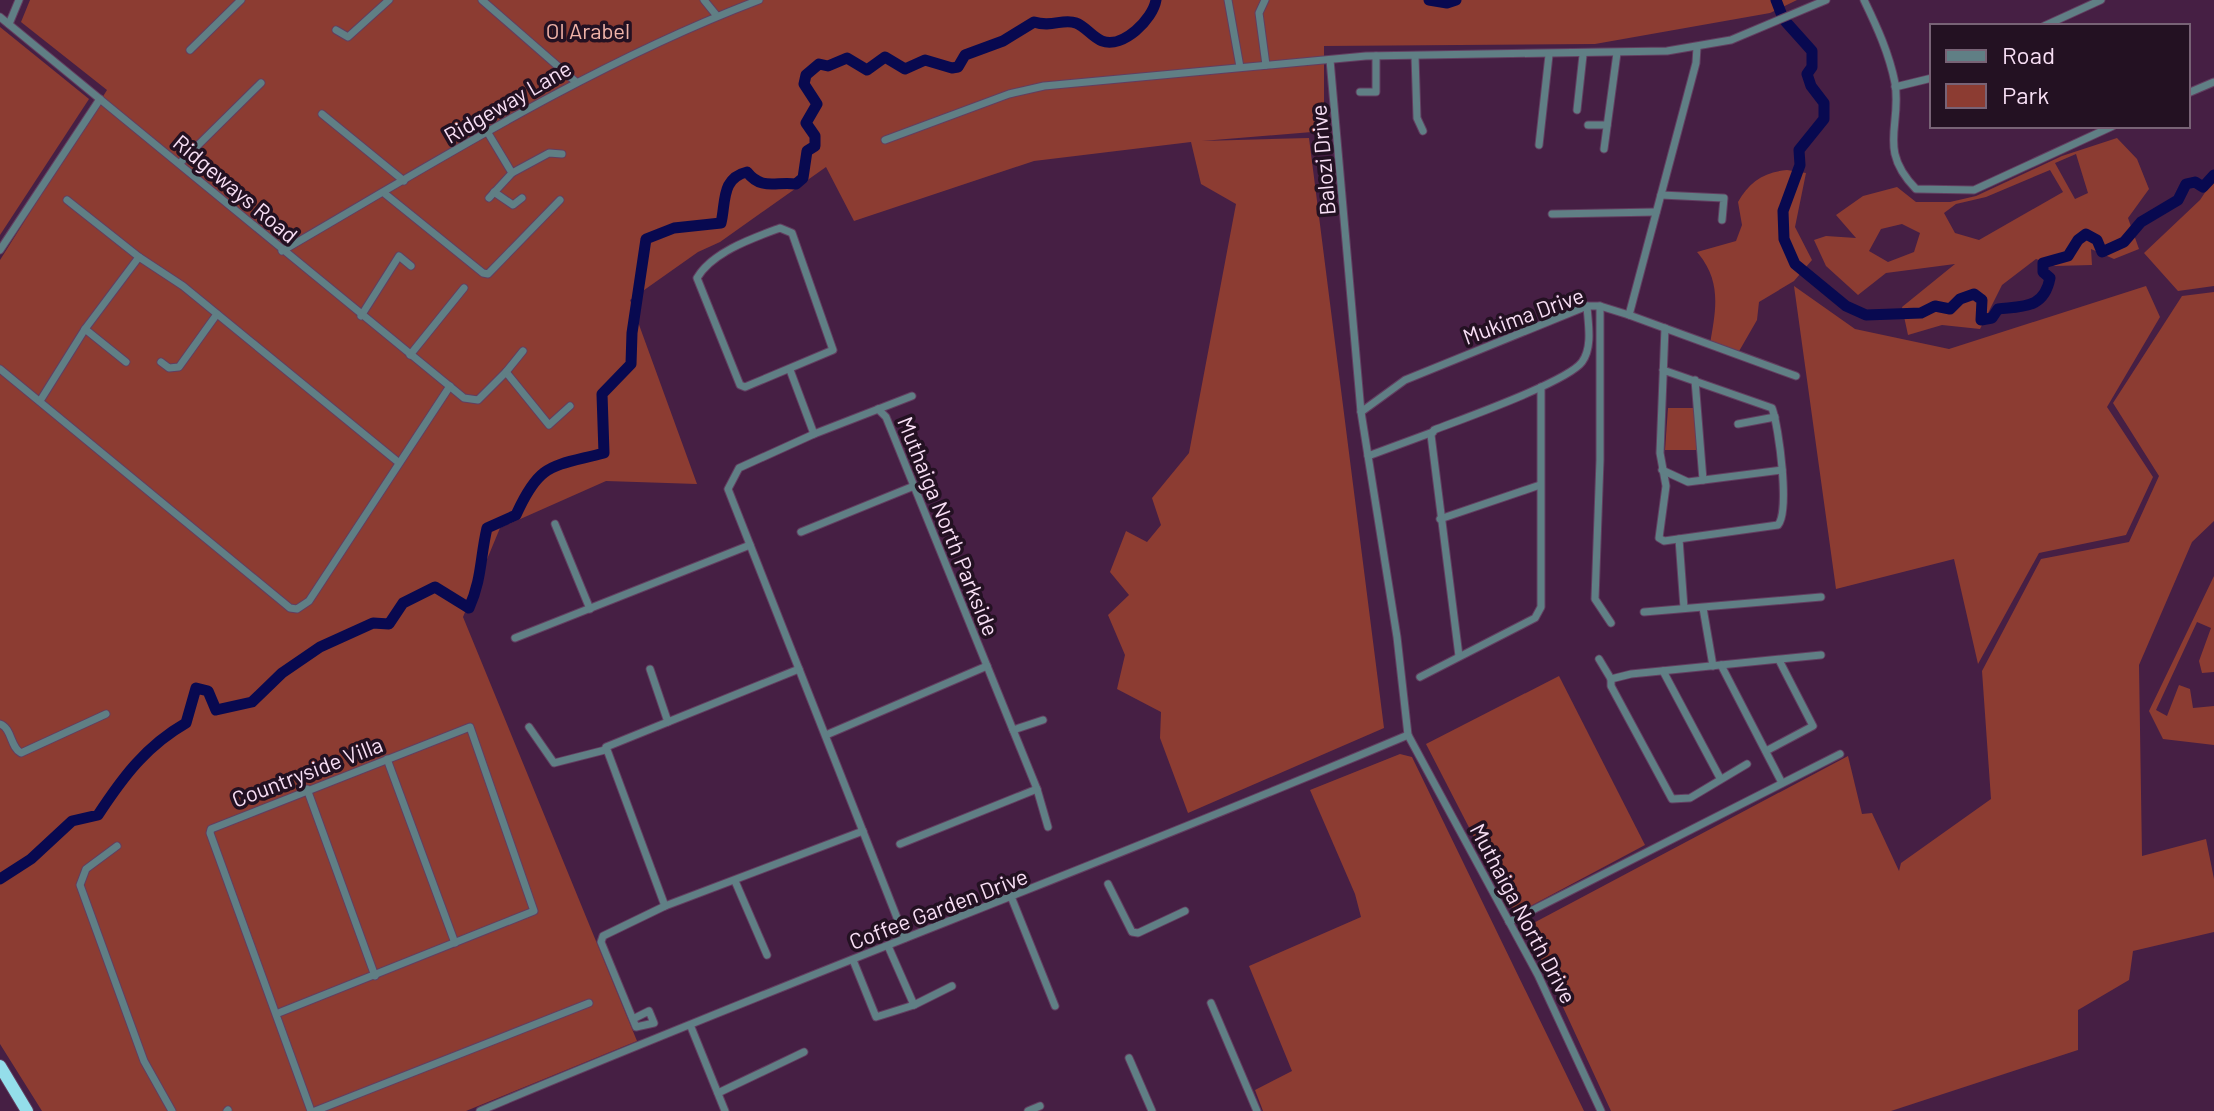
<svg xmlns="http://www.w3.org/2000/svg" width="2214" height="1111" viewBox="0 0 2214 1111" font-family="Barlow,sans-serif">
	<rect width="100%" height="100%" fill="#461f44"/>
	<g fill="#8c3c32" fill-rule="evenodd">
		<polygon points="30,0 1797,0 1770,13 1595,44 1324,46 1324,131 1202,141 1309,138 1384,728 1188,813 1160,738 1161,712 1117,689 1125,655 1108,615 1129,595 1110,572 1126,531 1147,542 1161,525 1152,498 1189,453 1236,204 1201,184 1191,142 1034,161 854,221 826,167 720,242 698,252 630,300 697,484 606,481 500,528 463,617 637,1041 466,1111 42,1111 0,1044 0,260 107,90 21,22"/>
		<polygon points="0,27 89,99 0,235"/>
		<path d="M2117,138L2137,159L2149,189L2128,218L2139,249L2114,259L2091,249L2092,265L2055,266L2036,259L2002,285L1980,329L1942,325L1908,335L1902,307L1955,264L1886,273L1858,295L1826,266L1814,240L1826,236L1856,238L1836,215L1863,196L1897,187L1916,202H1950L1976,196L2062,156ZM2076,154L2088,193L2075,199L2055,163ZM2050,170L2063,192L1979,240L1955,233L1944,213L1956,204L1986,197ZM1902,224L1920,233L1914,252L1888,262L1869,251L1881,229Z"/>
		<path d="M1787,170L1806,173L1795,227L1812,260L1794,281L1759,302L1757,320L1738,353L1710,344C1716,309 1722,281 1697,252L1736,241L1742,225L1738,202C1749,182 1764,172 1787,170Z"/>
		<polygon points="2214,179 2214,286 2178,291 2144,253 2200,200"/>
		<polygon points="1794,286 1855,329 1949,349 2146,286 2160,317 2107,407 2153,477 2126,535 2039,553 1978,664 1954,559 1836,589"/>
		<polygon points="2214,292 2214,521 2192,542 2139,665 2142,856 2206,839 2214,879 2214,932 2133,951 2129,980 2078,1010 2078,1050 1891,1111 1611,1111 1526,927 1848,756 1862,814 1872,813 1899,871 1901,863 1991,799 1982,671 2041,559 2129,542 2159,476 2113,403 2182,296"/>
		<polygon points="1668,408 1697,408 1700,450 1665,450"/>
		<polygon points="2214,576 2214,672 2202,673 2199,661 2211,628 2197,622 2156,710 2167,716 2179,685 2190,689 2193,708 2214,706 2214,745 2163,739 2149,711"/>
		<polygon points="1559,676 1645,845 1523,910 1510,907 1426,744"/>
		<polygon points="1400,754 1412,757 1584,1111 1263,1111 1255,1090 1292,1071 1249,966 1361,917 1355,894 1310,790"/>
	</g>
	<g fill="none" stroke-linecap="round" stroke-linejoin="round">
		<g stroke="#080950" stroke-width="11">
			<polyline points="1429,0 1447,3 1456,0"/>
			<polyline points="1776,0 1781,13"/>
			<path d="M1786,22L1812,51V67L1807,74L1811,86L1824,103V119L1799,150L1800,165L1783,211L1784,239L1795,264L1846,306L1866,315L1921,313L1935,306L1950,309L1960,299L1974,294L1982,300L1981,320L1992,318L1998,309C2023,306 2044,309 2050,278L2043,272V263L2068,256L2078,240L2086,234L2097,240L2102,252L2124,242L2141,222L2178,200L2186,184L2195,182L2203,187L2214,175"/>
			<path d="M0,879L31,859L72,821L98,815C123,777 146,746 186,723L196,688L208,691L216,710L252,702L282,673L320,647L373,623L389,624L403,603L435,587L469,608C482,579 480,558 487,528L516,515C540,462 551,467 604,453L602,394L631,364L632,333L646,239L674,228L721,223C726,202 721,178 747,172C762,191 776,181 796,184L803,178L807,151L815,146V136L806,123L817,104L804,84L806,75L819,64L828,66L847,58L867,70L885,57L905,69L925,60L952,68L958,67L965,55L1003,41L1034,22C1052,28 1063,18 1076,23C1085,26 1092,37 1102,41C1123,49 1153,19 1156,0"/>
		</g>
		<defs>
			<g id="minor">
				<polyline points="482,0 576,82"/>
				<polyline points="704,0 717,16"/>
				<polyline points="1228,0 1240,67"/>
				<polyline points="1265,0 1259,13 1266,65"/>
				<path d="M1864,0C1877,27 1889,53 1895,83C1902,126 1877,149 1916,189L1974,190L2113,126"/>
				<polyline points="0,17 464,398 478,400 506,372 549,425 570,406"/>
				<polyline points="9,24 19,0"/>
				<polyline points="2044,26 2101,0"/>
				<polyline points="336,30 348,37 389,0"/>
				<polyline points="190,50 241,0"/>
				<polyline points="1415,56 1417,118 1423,131"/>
				<polyline points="1330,60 1361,412 1397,637 1408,735 1538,975 1601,1111"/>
				<polyline points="1895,87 1932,78"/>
				<polyline points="1360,92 1376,92 1376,56"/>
				<polyline points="2188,93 2214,82"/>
				<polyline points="1577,110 1583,55"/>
				<polyline points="322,114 404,181"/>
				<polyline points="1588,125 1607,125"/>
				<polyline points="488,133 512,173 489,198"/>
				<polyline points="885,140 1009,94 1044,86 1366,56 1667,51 1731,40 1826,0"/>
				<polyline points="1539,145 1549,55"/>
				<polyline points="1604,149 1617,53"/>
				<polyline points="180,163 261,83"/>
				<polyline points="512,173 549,153 562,154"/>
				<polyline points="494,192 513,205 522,198"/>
				<polyline points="384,193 483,273 488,274 560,200"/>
				<polyline points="1661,195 1724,198 1722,220"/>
				<polyline points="67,200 139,257 183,286 398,462"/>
				<polyline points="1552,214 1656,212"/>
				<path d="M780,228L792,233L833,350L745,387L740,385L697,278C712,252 753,238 780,228Z"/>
				<polyline points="0,250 100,99"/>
				<path d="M282,251C437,161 591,64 759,0"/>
				<polyline points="1600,306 1600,460 1595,599 1611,623"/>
				<polyline points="1629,315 1696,63 1697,47"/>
				<polyline points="361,316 399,256 411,266"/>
				<polyline points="85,329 126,362"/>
				<polyline points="410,355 464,288"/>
				<polyline points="161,362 169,368 179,367 217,314"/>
				<polyline points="0,369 290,608 297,609 309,601 450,386"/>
				<polyline points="790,370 814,434"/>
				<path d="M1663,370L1772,408C1779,427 1790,511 1778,525L1664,541L1659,538L1666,486L1660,453L1665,328"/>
				<polyline points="506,372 523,351"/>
				<polyline points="1695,380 1703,480"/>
				<polyline points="40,401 85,329 139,257"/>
				<polyline points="878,409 886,417 1037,789 1048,827"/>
				<polyline points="1361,412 1405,380 1587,306 1600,306 1629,315 1796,376"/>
				<polyline points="1738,424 1775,417"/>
				<polyline points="1368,456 1433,432"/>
				<polyline points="1662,470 1688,482 1782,470"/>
				<polyline points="1440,519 1540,485"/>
				<polyline points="555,524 590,609"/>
				<polyline points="801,532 914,486"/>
				<polyline points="1679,539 1684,608"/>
				<polyline points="1703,608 1713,666"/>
				<polyline points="1644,612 1821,597"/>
				<polyline points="515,638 750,545"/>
				<path d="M1459,656L1431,435L1434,430C1462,419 1567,382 1582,362C1593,347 1588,323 1587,306"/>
				<polyline points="1599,659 1611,679"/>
				<polyline points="1721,665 1782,783"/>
				<polyline points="650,669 668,722"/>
				<polyline points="1663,671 1720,778"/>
				<polyline points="1420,677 1535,618 1541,607 1541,387"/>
				<path d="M0,724C12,728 10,747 21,753L106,714"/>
				<polyline points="529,727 554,763 605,750"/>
				<polyline points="1013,730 1043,720"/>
				<polyline points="826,735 987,666"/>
				<polyline points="1766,751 1813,726 1779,660"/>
				<polyline points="387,759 455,943"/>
				<polyline points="1747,764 1690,798 1672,799 1611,686 1611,679 1631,674 1821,655"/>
				<polyline points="307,789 375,976"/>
				<polyline points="900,844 1037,789"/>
				<polyline points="117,846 86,869 80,885 144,1061 172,1111"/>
				<polyline points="735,881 767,955"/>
				<polyline points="1108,884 1132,932 1138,933 1185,911"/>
				<polyline points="1012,899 1055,1006"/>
				<polyline points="665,906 606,747 799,669"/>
				<polyline points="1509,922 1840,754"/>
				<polyline points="905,938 728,489 739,468 814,434 912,396"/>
				<polyline points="853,960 876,1017 914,1005 888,946"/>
				<polyline points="1211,1003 1257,1111"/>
				<polyline points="914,1005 952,986"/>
				<polyline points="276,1014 534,911 470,727 211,829 210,833 311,1111"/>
				<polyline points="633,1019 649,1011 654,1023 636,1027 601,942 603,936 665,906 863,831"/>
				<polyline points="691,1027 725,1111"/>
				<polyline points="1129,1058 1152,1111"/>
				<polyline points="718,1093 804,1052"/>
				<polyline points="227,1111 228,1110"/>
				<polyline points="315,1111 589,1003"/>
				<path d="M480,1111C787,981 1100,865 1408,735"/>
				<polyline points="1028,1111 1040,1106"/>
			</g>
			<polyline id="trunk" points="0,1066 27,1111"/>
		</defs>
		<use href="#minor" stroke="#623e60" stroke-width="9"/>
		<use href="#trunk" stroke="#623e60" stroke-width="14"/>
		<use href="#minor" stroke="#607f85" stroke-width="7"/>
		<use href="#trunk" stroke="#94deea" stroke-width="12"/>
	</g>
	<g text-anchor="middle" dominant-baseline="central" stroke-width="7" stroke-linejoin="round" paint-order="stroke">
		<g font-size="22" fill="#efb2a8" stroke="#231122">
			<text x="588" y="30">Ol Arabel</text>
		</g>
		<g font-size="22" fill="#f8dff5" stroke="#231122">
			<text transform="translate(507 101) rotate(-30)">Ridgeway Lane</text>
			<text transform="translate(1322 160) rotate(-95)">Balozi Drive</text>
			<text transform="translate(236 188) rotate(40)">Ridgeways Road</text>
			<text transform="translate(1523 315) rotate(-20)">Mukima Drive</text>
			<text transform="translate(949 526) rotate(68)">Muthaiga North Parkside</text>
			<text transform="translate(307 771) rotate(-21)">Countryside Villa</text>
			<text transform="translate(938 908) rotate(-21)">Coffee Garden Drive</text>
			<text transform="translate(1524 913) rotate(62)">Muthaiga North Drive</text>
		</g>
	</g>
	<rect x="1930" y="24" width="260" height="104" fill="#231122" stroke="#786376" stroke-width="2"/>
	<rect x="1946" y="50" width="40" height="12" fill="#607f85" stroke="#786376" stroke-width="2"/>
	<text x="2002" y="64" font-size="24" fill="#f8dff5">Road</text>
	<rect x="1946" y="84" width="40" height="24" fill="#8c3c32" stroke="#786376" stroke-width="2"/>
	<text x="2002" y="104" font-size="24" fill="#f8dff5">Park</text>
</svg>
